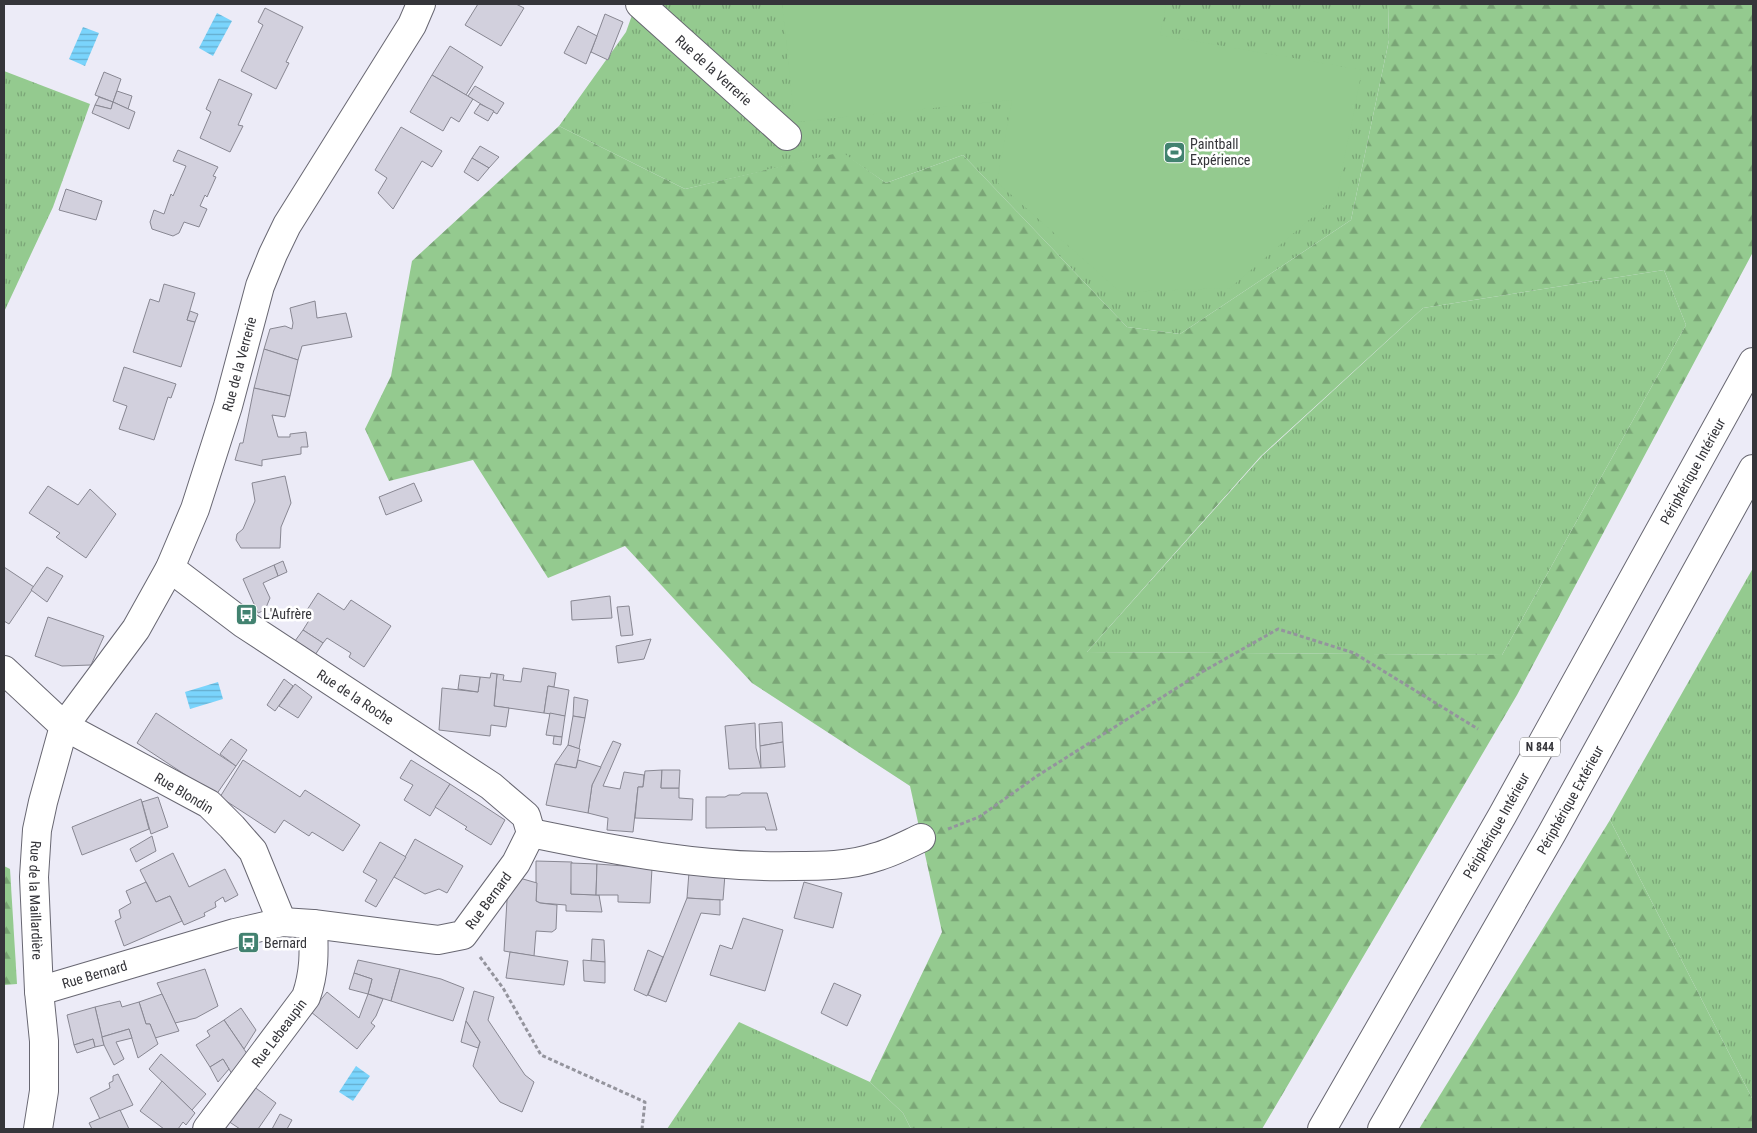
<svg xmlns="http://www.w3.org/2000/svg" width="1757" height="1133" viewBox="0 0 1757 1133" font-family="'Roboto Condensed',sans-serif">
	<defs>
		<pattern id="grass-tufts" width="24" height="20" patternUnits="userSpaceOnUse" patternTransform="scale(1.25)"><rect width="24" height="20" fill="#94ca8f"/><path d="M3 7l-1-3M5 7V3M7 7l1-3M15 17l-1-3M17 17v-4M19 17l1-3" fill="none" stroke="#7aa576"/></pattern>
		<pattern id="forest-firs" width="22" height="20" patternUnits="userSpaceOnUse" patternTransform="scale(1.25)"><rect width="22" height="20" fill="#94ca8f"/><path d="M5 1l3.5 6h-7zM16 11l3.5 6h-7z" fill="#7aa576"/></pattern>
		<pattern id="water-rules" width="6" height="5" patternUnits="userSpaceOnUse" patternTransform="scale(1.25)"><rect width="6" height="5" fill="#7ad4fc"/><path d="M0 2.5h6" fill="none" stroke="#65adcd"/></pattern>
	</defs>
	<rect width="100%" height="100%" fill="#ecebf7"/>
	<g fill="url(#grass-tufts)">
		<polygon points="636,4 1388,4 1389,40 1351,220 1180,334 1127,327 963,155 886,183 842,153 685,189 559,126 626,32"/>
		<polygon points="4,71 90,104 53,207 4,312"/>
		<polygon points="1664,270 1686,325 1502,655 1087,652 1262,456 1423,308"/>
		<polygon points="1753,568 1753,1100 1610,820"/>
		<polygon points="739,1022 870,1082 903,1113 911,1129 667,1129"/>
	</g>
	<g fill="url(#forest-firs)" fill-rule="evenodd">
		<path d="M1388,4H1753V252L1517,695L1262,1129H911L903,1113L870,1082L942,932L910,786L752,683L625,546L548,578L473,460L389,481L365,429L391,376L412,261L559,126L685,189L842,152L886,183L963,155L1127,327L1180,334L1351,220L1389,40ZM1664,270L1686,325L1502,655L1087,652L1261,456L1423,308Z"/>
		<polygon points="1610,820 1753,1100 1753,1129 1419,1129"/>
		<polygon points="4,866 10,869 17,984 4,985"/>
	</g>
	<polygon fill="#94ca8f" points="782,4 1166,4 1160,35 1362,70 1337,196 1230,288 1120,292 997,182 1012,100 795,122"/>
	<g fill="url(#water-rules)">
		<polygon points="217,13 232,21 213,56 199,48"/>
		<polygon points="83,27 99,33 85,66 69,59"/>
		<polygon points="218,682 223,699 190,709 185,692"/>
		<polygon points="356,1066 370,1076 353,1101 339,1092"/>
	</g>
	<g fill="#d2d0dd" stroke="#888792">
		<polygon points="478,4 516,4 524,8 501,46 465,25"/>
		<polygon points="265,8 303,27 286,62 289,63 276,89 241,71 263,25 258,22"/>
		<polygon points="605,14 623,22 608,60 591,52"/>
		<polygon points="578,26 597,36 586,64 564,53"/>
		<polygon points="450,46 483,67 466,95 432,75"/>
		<polygon points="104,72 121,79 113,102 95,95"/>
		<polygon points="432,75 473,99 459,122 451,117 443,131 410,112"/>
		<polygon points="219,79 252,94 238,125 243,126 230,152 200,138 211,112 206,109"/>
		<polygon points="475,86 504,103 497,114 468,96"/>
		<polygon points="117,91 132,96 128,109 113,102"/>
		<polygon points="99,97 113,102 111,109 95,105"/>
		<polygon points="113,102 135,112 129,129 92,113 95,105 111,109"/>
		<polygon points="480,104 494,111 488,121 474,113"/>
		<polygon points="401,127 442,151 432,167 422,161 393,209 378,193 387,178 375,170"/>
		<polygon points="480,146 499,157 489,168 472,158"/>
		<polygon points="178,150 218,167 213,176 216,177 207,197 205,195 200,206 207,209 199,227 184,222 179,233 173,236 152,229 150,222 154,210 164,214 171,194 173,196 186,166 173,161"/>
		<polygon points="472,158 489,168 478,181 464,172"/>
		<polygon points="66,189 102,201 96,220 59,210"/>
		<polygon points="164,284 195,293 187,320 195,322 181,367 133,352 150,299 159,302"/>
		<polygon points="315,301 317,318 346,313 352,337 302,346 298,360 264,349 270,329 285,326 292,329 293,323 290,308"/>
		<polygon points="190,311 198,314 195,322 187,320"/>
		<polygon points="264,349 298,360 290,396 254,388"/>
		<polygon points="124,367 176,384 171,398 168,397 154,440 119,429 127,406 113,401"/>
		<polygon points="254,388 290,396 285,417 272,415 278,437 290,437 290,434 306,432 308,447 301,447 301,454 262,460 262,466 235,460 240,443 243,443"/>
		<polygon points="285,476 291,503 281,527 280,548 241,548 236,540 237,534 243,529 255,501 252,483"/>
		<polygon points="414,483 422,501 386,515 379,497"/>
		<polygon points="48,486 78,505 90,489 116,514 86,558 56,537 60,533 29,513"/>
		<polygon points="283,561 287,572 278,576 274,565"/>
		<polygon points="274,565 278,576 263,583 270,598 265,610 258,613 243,579"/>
		<polygon points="4,567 34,587 9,624 4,621"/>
		<polygon points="47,567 63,576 47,602 31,590"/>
		<polygon points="318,593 344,610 351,600 391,626 364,667 349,657 351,653 327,638 323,643 303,630 313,614 307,610"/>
		<polygon points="610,596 612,618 572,620 571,601"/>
		<polygon points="629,606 633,635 621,636 617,607"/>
		<polygon points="48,617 104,636 91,665 62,666 35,656"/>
		<polygon points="303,630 323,643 315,655 295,641"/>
		<polygon points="651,639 644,659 618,663 616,646"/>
		<polygon points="523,668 556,673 554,687 548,686 544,713 494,706 497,674 504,675 503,680 521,682"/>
		<polygon points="491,673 497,674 494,706 509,708 506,727 491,725 490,736 439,730 442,688 478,692 480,677 490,678"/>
		<polygon points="460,675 480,677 478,692 458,689"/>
		<polygon points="284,679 293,686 275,711 267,705"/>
		<polygon points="295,684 312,697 298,718 279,706"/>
		<polygon points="548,686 569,690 565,716 544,713"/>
		<polygon points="574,697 588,700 585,718 573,716"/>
		<polygon points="156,713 236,766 216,795 137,743"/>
		<polygon points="550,713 565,716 562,737 546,735"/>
		<polygon points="573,716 585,718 579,749 568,745"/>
		<polygon points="782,722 783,742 760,746 759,724"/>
		<polygon points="755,723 756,748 761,768 729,769 725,726"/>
		<polygon points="554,736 562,737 561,745 553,744"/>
		<polygon points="231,739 247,750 236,766 220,754"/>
		<polygon points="613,741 621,744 603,786 620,789 624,772 644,775 643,787 638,787 633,832 607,830 608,818 588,813 592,785"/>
		<polygon points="783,742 785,767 761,768 760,746"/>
		<polygon points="568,745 580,749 576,768 555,764"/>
		<polygon points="243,760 300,797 305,790 360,825 343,851 312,832 309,836 284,820 275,833 220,797"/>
		<polygon points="411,760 450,784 430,816 404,800 413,785 400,778"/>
		<polygon points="578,760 601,767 592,785 588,813 546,805 555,764 576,768"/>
		<polygon points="662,770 661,788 679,788 679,798 693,799 692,820 635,818 638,787 643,787 645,771"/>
		<polygon points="662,770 680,770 679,788 661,788"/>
		<polygon points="450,784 505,820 491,845 465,829 467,827 435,807"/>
		<polygon points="742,793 767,793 777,830 766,830 765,827 706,828 706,797 725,797 729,795 739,795"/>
		<polygon points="158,797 168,827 151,834 142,802"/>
		<polygon points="141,799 149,829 82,855 72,827"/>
		<polygon points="152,836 156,851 136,862 130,849"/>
		<polygon points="415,839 463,866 447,893 439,889 425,894 394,877"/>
		<polygon points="380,842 406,857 376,907 365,901 377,880 363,872"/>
		<polygon points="173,853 189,887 225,869 238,895 225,902 223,897 215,902 216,907 204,913 205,916 184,925 170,896 156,902 140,870"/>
		<polygon points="536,861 572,862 571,894 599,895 602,912 566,911 566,905 540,903 536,901"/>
		<polygon points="571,863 597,864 596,895 571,894"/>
		<polygon points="597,864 652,868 650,903 618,902 618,895 596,895"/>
		<polygon points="689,872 725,874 723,900 687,898"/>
		<polygon points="516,877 537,883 536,901 540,903 557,905 556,929 552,932 536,931 534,956 504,951 507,900"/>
		<polygon points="146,882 156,902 170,896 182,921 124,946 115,921 121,918 119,910 131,903 126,891"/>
		<polygon points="804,882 842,893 833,928 794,918"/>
		<polygon points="687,898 720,900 720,915 701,913 666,1002 648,995"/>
		<polygon points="743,918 783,930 765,991 710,975 720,945 732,949"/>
		<polygon points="592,939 604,940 605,962 591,961"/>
		<polygon points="648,950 663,957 647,996 634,990"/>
		<polygon points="510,952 568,961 564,985 506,978"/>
		<polygon points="358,960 400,969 391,1001 368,994 372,979 354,973"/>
		<polygon points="583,960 605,962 605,983 584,981"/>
		<polygon points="205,969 218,1006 196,1018 175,1023 157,983"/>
		<polygon points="400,969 441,979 464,988 453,1021 391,1001"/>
		<polygon points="354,973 372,979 368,994 349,989"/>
		<polygon points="834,983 861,995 847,1026 821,1013"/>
		<polygon points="474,991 494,997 488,1020 525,1075 534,1082 522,1112 500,1102 473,1066 480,1042 466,1021"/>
		<polygon points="327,992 359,1018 368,994 383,999 376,1016 371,1023 375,1026 357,1049 311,1012"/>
		<polygon points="162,994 179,1031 155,1038 150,1024 146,1024 139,1002"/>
		<polygon points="120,1001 122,1007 139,1002 146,1024 150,1024 158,1044 138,1058 129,1029 102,1037 95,1007"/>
		<polygon points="95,1007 104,1045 95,1047 93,1039 74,1045 67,1015"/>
		<polygon points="241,1008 256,1030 244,1049 224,1020"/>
		<polygon points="224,1020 252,1061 232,1074 223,1059 210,1067 196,1045 210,1036 207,1031"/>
		<polygon points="466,1021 480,1042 478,1048 461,1042"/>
		<polygon points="129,1029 132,1038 116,1042 124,1059 114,1065 104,1045 102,1037"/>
		<polygon points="93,1039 95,1047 77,1053 74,1045"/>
		<polygon points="161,1054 206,1094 192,1110 149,1069"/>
		<polygon points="223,1059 229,1069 218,1082 210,1067"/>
		<polygon points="118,1074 133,1105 100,1119 90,1098 110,1088 109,1083 113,1081 113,1076"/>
		<polygon points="162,1081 195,1113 186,1125 183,1122 178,1129 164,1129 140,1111"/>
		<polygon points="253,1086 276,1103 258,1129 240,1129 228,1121"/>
		<polygon points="120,1110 129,1129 92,1129 89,1123"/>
		<polygon points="280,1114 292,1120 287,1129 272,1129"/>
	</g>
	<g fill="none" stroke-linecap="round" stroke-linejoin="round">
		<defs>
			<g id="minor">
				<path id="s1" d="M640,4L787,136"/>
				<path id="s2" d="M170,568L244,624L491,786L526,816L531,833"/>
				<path d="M531,833C618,851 704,868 793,866C820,866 850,866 876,857C891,853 906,845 921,838"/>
				<path id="s3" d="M282,922L253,851L232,827L209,804L64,726L136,629L170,568L195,509L228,406L260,286L273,254L287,225L412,25L421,4"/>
				<path id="s4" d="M39,991L235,933L282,922L313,924L438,940L463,935L516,863L531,833"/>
				<path id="s5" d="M207,1129L306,997C315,971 314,951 313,924"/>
			</g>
			<g id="tertiary">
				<path id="s6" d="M4,670L64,726L43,802L37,830L34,877L39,991L44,1041V1091L38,1129"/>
			</g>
			<g id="trunk">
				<path id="s7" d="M1322,1129L1502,816L1753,362"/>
				<path id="s8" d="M1382,1129L1552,833L1753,469"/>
			</g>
		</defs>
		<use href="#minor" stroke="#686772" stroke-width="30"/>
		<use href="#tertiary" stroke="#686772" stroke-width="30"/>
		<use href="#trunk" stroke="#686772" stroke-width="30"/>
		<g stroke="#94949d" stroke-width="3" stroke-dasharray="4 2.5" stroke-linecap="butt">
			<polyline points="948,829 979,817 1037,776 1202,672 1278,629 1354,653 1478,729"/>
			<polyline points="480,957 503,988 541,1055 645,1102 642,1129"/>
		</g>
		<use href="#minor" stroke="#fff" stroke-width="28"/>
		<use href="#tertiary" stroke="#fff" stroke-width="28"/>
		<use href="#trunk" stroke="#fff" stroke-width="28"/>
	</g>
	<defs>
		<symbol id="stadium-square" viewBox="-11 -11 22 22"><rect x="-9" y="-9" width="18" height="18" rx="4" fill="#428270" stroke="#fff"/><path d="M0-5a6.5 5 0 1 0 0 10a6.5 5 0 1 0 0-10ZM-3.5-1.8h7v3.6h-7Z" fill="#fff"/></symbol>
		<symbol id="bus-square" viewBox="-11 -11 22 22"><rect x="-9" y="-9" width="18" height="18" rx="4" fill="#428270" stroke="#fff"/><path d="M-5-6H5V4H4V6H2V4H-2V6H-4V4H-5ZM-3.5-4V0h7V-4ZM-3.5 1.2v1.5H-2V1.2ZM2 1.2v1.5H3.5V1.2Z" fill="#fff"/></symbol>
	</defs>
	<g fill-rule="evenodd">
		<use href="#stadium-square" x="1162" y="140" width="25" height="25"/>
		<use href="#bus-square" x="234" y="602" width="25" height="25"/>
		<use href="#bus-square" x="236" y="930" width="25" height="25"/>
	</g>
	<g text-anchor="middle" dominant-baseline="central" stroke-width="5" stroke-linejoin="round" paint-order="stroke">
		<rect fill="#fff" stroke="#727275" stroke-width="1" x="1520" y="737.5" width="40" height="19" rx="4"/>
		<g font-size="12" font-weight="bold" fill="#35353a">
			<text x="1540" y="747">N 844</text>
		</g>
		<g font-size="14" fill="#35353a" stroke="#fff">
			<text stroke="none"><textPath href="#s1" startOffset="99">Rue de la Verrerie</textPath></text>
			<text stroke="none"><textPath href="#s3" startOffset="712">Rue de la Verrerie</textPath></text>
			<text stroke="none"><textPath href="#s7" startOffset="755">Périphérique Intérieur</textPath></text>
			<text stroke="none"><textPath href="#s2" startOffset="226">Rue de la Roche</textPath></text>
			<text transform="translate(184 793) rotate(31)">Rue Blondin</text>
			<text stroke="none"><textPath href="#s8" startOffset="379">Périphérique Extérieur</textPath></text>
			<text stroke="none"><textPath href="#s7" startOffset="350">Périphérique Intérieur</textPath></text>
			<text stroke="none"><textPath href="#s6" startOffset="260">Rue de la Maillardière</textPath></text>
			<text stroke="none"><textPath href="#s4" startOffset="478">Rue Bernard</textPath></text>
			<text stroke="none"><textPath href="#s4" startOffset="58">Rue Bernard</textPath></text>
			<text stroke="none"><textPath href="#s5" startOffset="120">Rue Lebeaupin</textPath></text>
		</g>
		<g font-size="14" fill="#35353a" stroke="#fff" text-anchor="start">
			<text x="1190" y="144">Paintball<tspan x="1190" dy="16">Expérience</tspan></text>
			<text x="263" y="614">L'Aufrère</text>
			<text x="264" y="943">Bernard</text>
		</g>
	</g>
	<rect width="1757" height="1133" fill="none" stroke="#35353a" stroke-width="10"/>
</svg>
